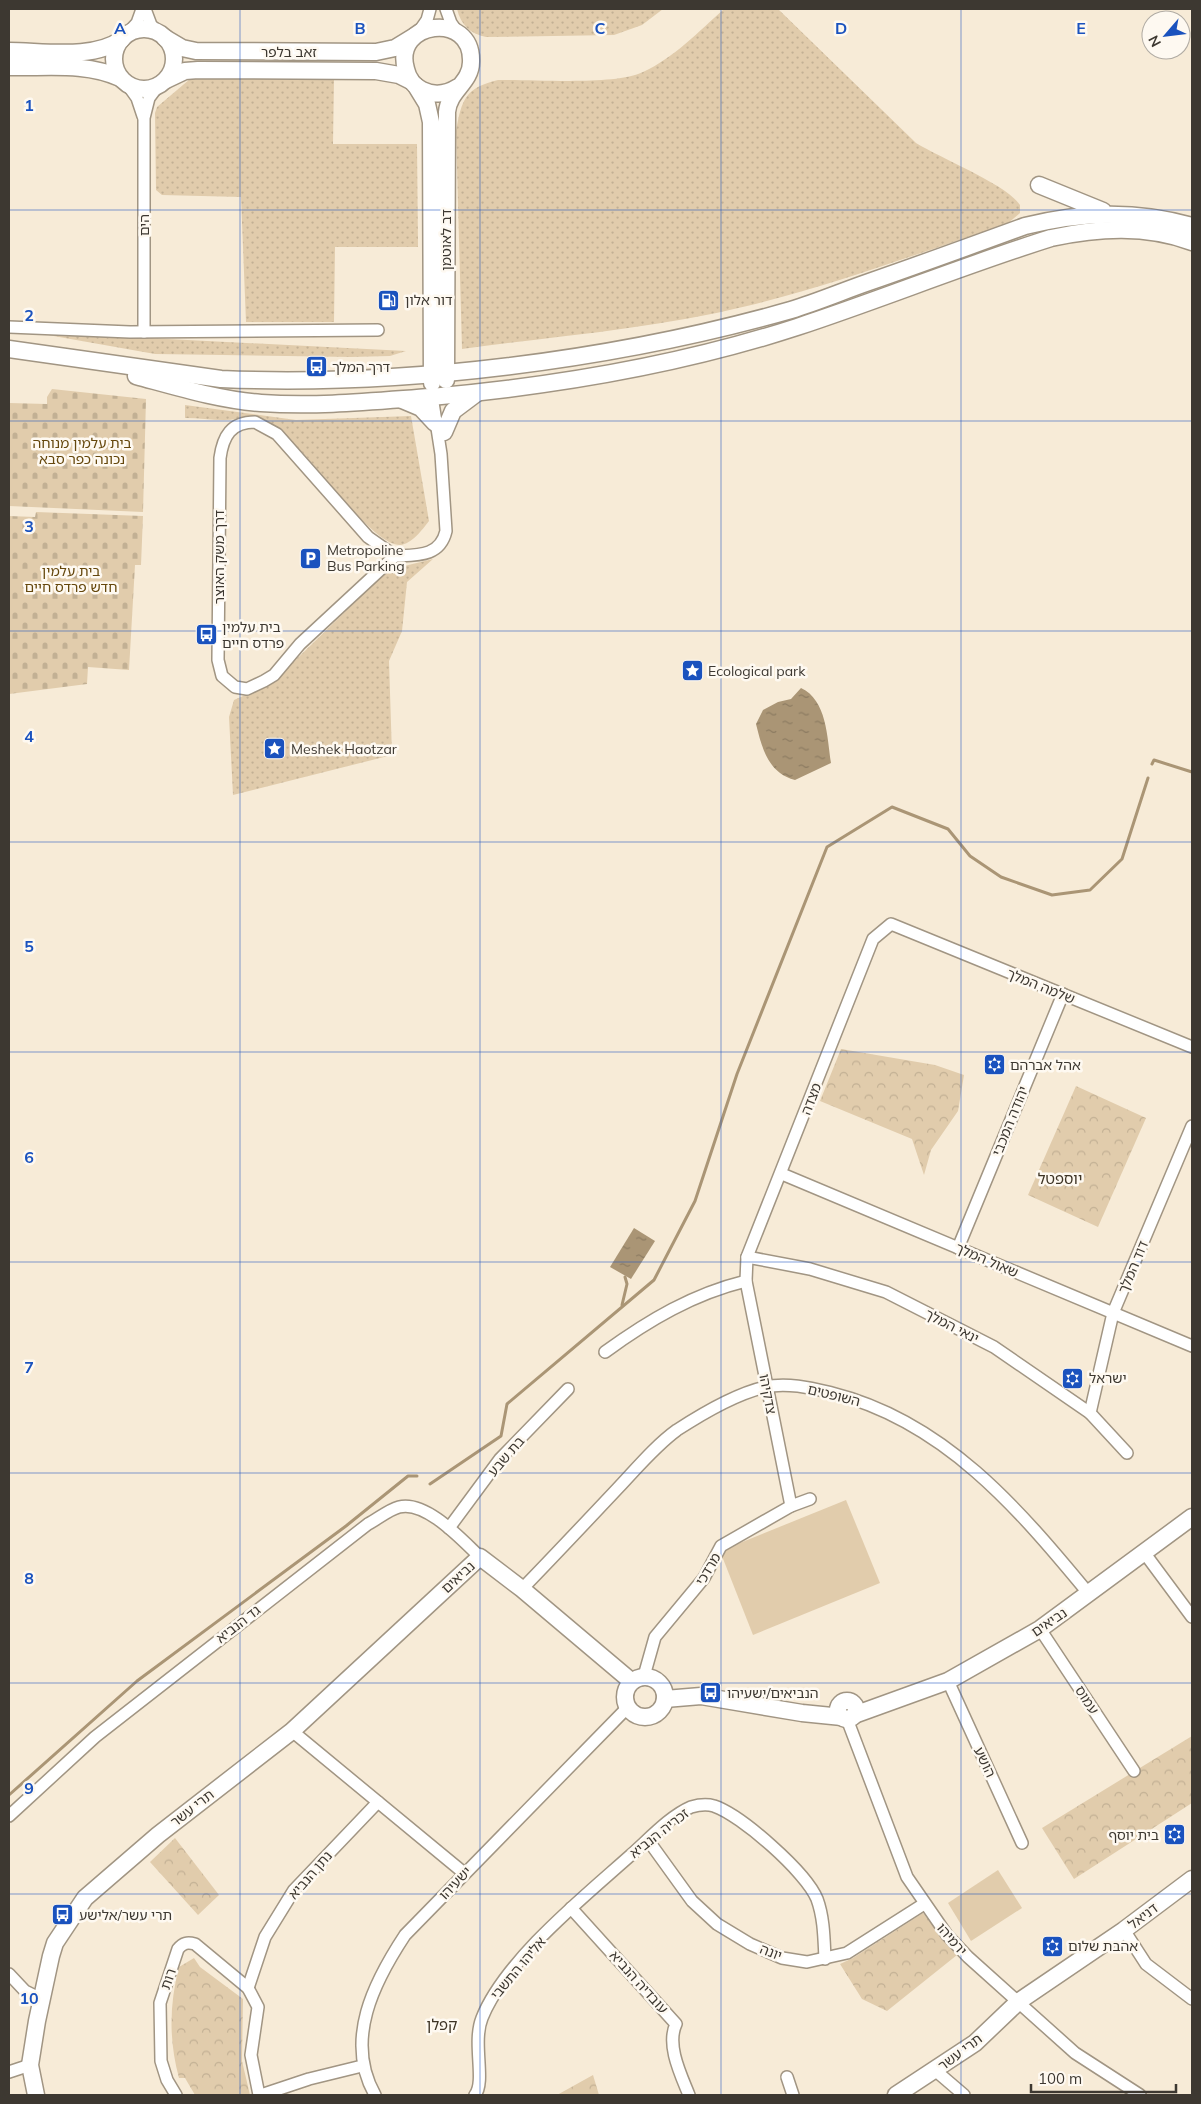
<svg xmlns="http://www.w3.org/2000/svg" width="1201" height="2104" viewBox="0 0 1201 2104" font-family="Mulish,'Noto Sans Hebrew',sans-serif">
	<defs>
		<pattern id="grass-dots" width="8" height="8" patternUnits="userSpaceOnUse" patternTransform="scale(1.25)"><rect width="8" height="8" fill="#e1ccac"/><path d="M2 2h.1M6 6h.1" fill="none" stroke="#c2b094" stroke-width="1.8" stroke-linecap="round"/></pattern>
		<pattern id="cemetery-stones" width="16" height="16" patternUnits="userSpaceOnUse" patternTransform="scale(1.25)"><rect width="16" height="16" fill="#e1ccac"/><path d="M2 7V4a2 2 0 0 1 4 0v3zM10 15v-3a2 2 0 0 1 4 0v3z" fill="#c2b094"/></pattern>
		<pattern id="park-crowns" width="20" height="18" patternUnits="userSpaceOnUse" patternTransform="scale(1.25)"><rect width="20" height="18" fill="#e1ccac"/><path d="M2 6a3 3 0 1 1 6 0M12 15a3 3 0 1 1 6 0" fill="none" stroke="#c2b094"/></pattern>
		<pattern id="water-ripples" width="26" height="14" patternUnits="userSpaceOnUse" patternTransform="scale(1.25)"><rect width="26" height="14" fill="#aa9575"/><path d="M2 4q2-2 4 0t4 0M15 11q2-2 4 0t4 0" fill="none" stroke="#8c7b61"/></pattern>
	</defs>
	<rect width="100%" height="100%" fill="#f7ebd7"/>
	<g fill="url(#grass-dots)">
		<path d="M457,9H663L642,25L614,35L486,37C470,34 461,25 457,9Z"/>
		<path d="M724,9H778L916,143C942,159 1006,184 1020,205V213L1007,224C921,252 835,285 747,306C654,329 556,336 462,349L456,131C462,99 465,88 498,80C533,79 614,86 643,72C674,58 699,31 724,9Z"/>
		<polygon points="190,79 334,79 333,144 417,144 418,247 335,247 334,322 246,322 241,197 162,195 156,190 155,113 157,107"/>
		<polygon points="31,332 406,351 390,356 351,357 155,354"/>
		<path d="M185,405L296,420L411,416L429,521C422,530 412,544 400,545C367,545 303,438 265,420C250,413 238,420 224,420C211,420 198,418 185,418Z"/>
		<polygon points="433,559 407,582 402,631 389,661 392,755 233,795 229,717 234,700 272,683 388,570"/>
	</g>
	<g fill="url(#cemetery-stones)">
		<polygon points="52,389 146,399 143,512 9,506 9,403 47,404 47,397"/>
		<polygon points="36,512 143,516 141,565 135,565 129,670 88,667 87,684 9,694 9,516 35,517"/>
	</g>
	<g fill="url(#park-crowns)">
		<polygon points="841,1049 935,1065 964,1075 958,1111 931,1150 924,1175 912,1139 820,1101"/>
		<polygon points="1076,1086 1146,1118 1098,1227 1028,1195"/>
		<polygon points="1192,1736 1192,1803 1074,1879 1042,1828"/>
		<polygon points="175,1838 219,1895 198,1915 150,1862"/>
		<polygon points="923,1913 957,1955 887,2011 862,1999 840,1964 853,1958"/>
		<path d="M194,1958L200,1967L243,1999L242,2061L250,2095H195L185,2078H179C169,2041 169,2005 179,1967Z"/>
		<polygon points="593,2075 599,2095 557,2095"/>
	</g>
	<g fill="#e1ccac">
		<polygon points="846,1500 880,1583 753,1635 720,1551"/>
		<polygon points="998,1870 1022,1908 971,1941 948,1903"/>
	</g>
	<g fill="url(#water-ripples)">
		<path d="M801,688C827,700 827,737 831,763L795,780C768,773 762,748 756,724L763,710L778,702L791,699Z"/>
		<polygon points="634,1228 655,1241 631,1279 610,1267"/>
	</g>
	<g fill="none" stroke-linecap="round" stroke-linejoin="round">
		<g stroke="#aa9575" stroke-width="3">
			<polyline points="1152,764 1154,760 1192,772"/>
			<polyline points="622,1305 627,1284 625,1277"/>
			<polyline points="430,1484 501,1436 507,1404 654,1280 695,1201 737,1074 827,847 892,807 948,829 970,856 1001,877 1052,895 1090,890 1122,859 1148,778"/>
			<polyline points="9,1795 137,1681 346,1526 408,1476 417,1476"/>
		</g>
		<defs>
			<g id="street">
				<polyline points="145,9 151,25 161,35"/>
				<polyline points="446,9 451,23 458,33"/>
				<polyline points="418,33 427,20 430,9"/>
				<polyline points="126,35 137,23 142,9"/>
				<polyline points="127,84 137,98 143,116"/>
				<polyline points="9,327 130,332 378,330"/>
				<polyline points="144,332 144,118 149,98 158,86"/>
				<path d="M255,422L277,434L368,537L395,556L300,644L274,675L264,681L247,689L235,687L222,676L218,660L220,458C223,436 231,422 255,422Z"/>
				<path d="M395,556C417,555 440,557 446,531L441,454L432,396"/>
				<polyline points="782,1174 1192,1346"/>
				<polyline points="958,1248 1063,994"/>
				<polyline points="747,1257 810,1269 886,1292 994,1347 1090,1413 1127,1453"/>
				<path d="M605,1352C649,1320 693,1294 746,1281"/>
				<polyline points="1090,1413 1113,1313 1192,1126"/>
				<polyline points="791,1506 746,1281 747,1257 873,939 891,924 1192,1047"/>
				<polyline points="449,1528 500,1459 568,1389"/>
				<polyline points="1143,1551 1192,1617"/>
				<path d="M522,1589C554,1556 586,1522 618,1488C637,1468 655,1446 677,1430C703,1413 735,1394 765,1387C787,1382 811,1388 832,1393C944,1421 1018,1508 1089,1594"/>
				<polyline points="1040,1629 1134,1771"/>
				<polyline points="644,1676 655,1637 704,1578 721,1546 791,1506 810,1499"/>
				<polyline points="948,1681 1022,1843"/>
				<polyline points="847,1719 907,1877 947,1935 968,1957 1075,2053 1140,2095"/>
				<polyline points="292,1731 464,1873"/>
				<path d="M9,1816L95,1737L368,1524C378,1519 388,1510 399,1507C426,1500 462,1540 480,1557"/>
				<polyline points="648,1840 692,1901 717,1924 750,1944 782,1958 807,1962 847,1953 924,1904"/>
				<path d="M571,1908L676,2024C666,2045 681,2075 689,2095"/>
				<polyline points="1124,1930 1146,1964 1192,1999"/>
				<polyline points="9,1974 25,1991 41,1999"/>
				<polyline points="248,1988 265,1937 294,1890 378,1802"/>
				<polyline points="936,2071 964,2095"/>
				<polyline points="9,2072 30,2065"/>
				<polyline points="787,2077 793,2095"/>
				<path d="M176,2095L167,2080L161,2061L160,2003L178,1949C183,1943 187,1942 195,1944L248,1988L258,2007L251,2055L259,2095"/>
				<polyline points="261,2095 309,2079 362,2066"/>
				<path d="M375,2095C344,2040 374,1982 405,1935L627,1708"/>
				<path d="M475,2095C486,2081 472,2043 482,2018C505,1960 585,1896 632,1854C649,1839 670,1816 691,1807C698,1805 707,1804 714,1806C741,1815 806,1872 817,1899C824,1918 824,1939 825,1959"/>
			</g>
			<g id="secondary">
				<circle cx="144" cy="59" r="30"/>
				<polyline points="165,38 182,48 196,51 376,52 395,48 413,37"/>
				<path d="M9,51C43,51 94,60 122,39"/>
				<path d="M9,67C45,68 86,62 120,78"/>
				<polyline points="166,80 185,71 198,70 376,71 399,75 411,81"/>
				<polyline points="416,86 427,104 431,122 432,383"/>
				<polyline points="1039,185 1103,211"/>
				<path d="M9,349L221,379C404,387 615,360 791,310C817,302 843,291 869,282C921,264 973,245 1025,226C1082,212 1135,210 1192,226"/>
				<path d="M136,376C177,387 219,400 261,403C318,407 375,401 431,397C556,386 677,366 797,327C882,299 965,265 1051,238C1099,228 1145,225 1192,242"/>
				<path d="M446,380L447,112C449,90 471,83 471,62C473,10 392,21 406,69C408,78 414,86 422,90C434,96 447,94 458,87"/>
				<polyline points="402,400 421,408 435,423"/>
				<polyline points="444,432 453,411 477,393"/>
				<circle cx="645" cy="1697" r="20"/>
				<polyline points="665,1699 701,1696 802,1713 842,1717"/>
				<circle cx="847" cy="1710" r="9"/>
				<polyline points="854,1715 948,1681 1040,1629 1192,1517"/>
				<polyline points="36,2095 30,2065 37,2021 51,1956 55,1943 85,1898 158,1835 292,1731 480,1557 522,1589 631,1681"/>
				<polyline points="896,2095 975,2043 1018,2002 1124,1930 1192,1879"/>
			</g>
		</defs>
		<use href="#street" stroke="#a19583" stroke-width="14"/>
		<use href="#secondary" stroke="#a19583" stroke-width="19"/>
		<use href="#street" stroke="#fff" stroke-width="11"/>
		<use href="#secondary" stroke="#fff" stroke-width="16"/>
	</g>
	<path fill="none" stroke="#1a52be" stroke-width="1" stroke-opacity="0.55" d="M240,9V2095M480,9V2095M721,9V2095M961,9V2095M9,210H1192M9,421H1192M9,631H1192M9,842H1192M9,1052H1192M9,1262H1192M9,1473H1192M9,1683H1192M9,1894H1192"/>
	<defs>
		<symbol id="fuel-square" viewBox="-11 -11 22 22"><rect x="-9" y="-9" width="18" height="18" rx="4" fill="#1a52be" stroke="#fef9f1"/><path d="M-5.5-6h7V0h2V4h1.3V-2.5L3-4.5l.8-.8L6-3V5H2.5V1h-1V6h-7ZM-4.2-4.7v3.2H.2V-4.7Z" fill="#fff"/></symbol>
		<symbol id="bus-square" viewBox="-11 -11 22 22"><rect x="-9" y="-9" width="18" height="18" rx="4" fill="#1a52be" stroke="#fef9f1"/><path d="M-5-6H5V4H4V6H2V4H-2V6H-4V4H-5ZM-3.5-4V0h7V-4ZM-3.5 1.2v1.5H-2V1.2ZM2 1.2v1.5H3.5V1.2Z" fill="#fff"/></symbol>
		<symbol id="parking-square" viewBox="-11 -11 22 22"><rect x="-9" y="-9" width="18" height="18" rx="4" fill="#1a52be" stroke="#fef9f1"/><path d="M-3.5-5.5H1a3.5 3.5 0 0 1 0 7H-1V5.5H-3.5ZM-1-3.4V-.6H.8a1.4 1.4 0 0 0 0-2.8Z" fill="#fff"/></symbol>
		<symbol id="sight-square" viewBox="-11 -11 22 22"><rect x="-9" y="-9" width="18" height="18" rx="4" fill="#1a52be" stroke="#fef9f1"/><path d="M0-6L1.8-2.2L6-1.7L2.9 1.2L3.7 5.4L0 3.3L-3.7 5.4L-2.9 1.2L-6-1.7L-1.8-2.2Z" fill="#fff"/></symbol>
		<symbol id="synagogue-square" viewBox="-11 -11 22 22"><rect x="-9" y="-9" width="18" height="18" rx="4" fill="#1a52be" stroke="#fef9f1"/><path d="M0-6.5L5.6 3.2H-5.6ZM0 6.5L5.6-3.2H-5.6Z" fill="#fff"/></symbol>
	</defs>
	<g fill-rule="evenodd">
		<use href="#fuel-square" x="376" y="288" width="25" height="25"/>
		<use href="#bus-square" x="304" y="354" width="25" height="25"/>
		<use href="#parking-square" x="298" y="546" width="25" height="25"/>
		<use href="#bus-square" x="194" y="622" width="25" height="25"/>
		<use href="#sight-square" x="680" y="658" width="25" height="25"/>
		<use href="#sight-square" x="262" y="736" width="25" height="25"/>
		<use href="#synagogue-square" x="982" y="1052" width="25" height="25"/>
		<use href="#synagogue-square" x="1060" y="1366" width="25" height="25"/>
		<use href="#bus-square" x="698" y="1680" width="25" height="25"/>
		<use href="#synagogue-square" x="1162" y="1822" width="25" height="25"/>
		<use href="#bus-square" x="50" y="1902" width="25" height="25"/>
		<use href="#synagogue-square" x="1040" y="1934" width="25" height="25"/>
	</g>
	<g text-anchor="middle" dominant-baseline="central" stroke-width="5" stroke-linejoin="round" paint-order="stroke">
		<g font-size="14" fill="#3d3831" stroke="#fef9f1">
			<text x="289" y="52">זאב בלפר</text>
			<text transform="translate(144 225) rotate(-90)">הים</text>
			<text transform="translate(446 240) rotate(-90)">דב לאוטמן</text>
			<text transform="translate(219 557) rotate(-90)">דרך משק האוצר</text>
			<text transform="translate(1041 986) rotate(22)">שלמה המלך</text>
			<text transform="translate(811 1099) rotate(-69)">מצדה</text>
			<text transform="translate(1010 1121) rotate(-68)">יהודה המכבי</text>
			<text transform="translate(987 1260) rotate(23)">שאול המלך</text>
			<text transform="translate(1133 1267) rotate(-67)">דוד המלך</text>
			<text transform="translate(952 1326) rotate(27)">ינאי המלך</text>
			<text transform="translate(768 1394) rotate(79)">צדקיהו</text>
			<text transform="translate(834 1395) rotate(14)">השופטים</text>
			<text transform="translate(506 1456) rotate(-49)">בת שבע</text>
			<text transform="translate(708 1569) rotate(-59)">מרדכי</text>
			<text transform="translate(458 1577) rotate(-43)">נביאים</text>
			<text transform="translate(1049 1622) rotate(-34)">נביאים</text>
			<text transform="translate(238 1624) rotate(-38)">גד הנביא</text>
			<text transform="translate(1087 1700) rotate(57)">עמוס</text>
			<text transform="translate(985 1762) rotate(65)">הושע</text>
			<text transform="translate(192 1808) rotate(-38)">תרי עשר</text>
			<text transform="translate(659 1833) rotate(-38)">זכריה הנביא</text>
			<text transform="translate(310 1875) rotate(-49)">נתן הנביא</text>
			<text transform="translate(455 1883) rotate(-46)">ישעיהו</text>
			<text transform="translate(1143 1916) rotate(-37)">דניאל</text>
			<text transform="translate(952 1939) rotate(49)">ירמיהו</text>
			<text transform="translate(771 1952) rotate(21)">יונה</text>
			<text transform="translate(518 1968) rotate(-50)">אליהו התשבי</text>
			<text transform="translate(168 1979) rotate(-71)">רות</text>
			<text transform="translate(639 1982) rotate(48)">עובדיה הנביא</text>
			<text transform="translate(960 2052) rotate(-37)">תרי עשר</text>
		</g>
		<g font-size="14" fill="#3d3831" stroke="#fef9f1" text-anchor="start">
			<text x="405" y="300">דור אלון</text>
			<text x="332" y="367">דרך המלך</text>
			<text x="327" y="550">Metropoline<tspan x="327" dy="16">Bus Parking</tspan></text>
			<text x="222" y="627">בית עלמין<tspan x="222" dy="16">פרדס חיים</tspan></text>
			<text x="708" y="671">Ecological park</text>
			<text x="291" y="749">Meshek Haotzar</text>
			<text x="1010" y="1065">אהל אברהם</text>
			<text x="1089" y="1378">ישראל</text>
			<text x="727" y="1693">הנביאים/ישעיהו</text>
			<text x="1159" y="1835" text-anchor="end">בית יוסף</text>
			<text x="79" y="1915">תרי עשר/אלישע</text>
			<text x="1068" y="1946">אהבת שלום</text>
		</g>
		<g font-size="14" fill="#65470c" stroke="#fef9f1">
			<text x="82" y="443">בית עלמין מנוחה<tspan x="82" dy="16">נכונה כפר סבא</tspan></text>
			<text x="71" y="571">בית עלמין<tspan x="71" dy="16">חדש פרדס חיים</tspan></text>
		</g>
		<g font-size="15" fill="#3e3425" stroke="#fef9f1">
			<text x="1060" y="1178">יוספטל</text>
			<text x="442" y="2024">קפלן</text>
		</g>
	</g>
	<g font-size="16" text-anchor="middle" font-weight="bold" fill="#1a52be" stroke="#fef9f1" stroke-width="5" stroke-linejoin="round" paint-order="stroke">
		<text x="120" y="34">A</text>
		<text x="360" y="34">B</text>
		<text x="600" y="34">C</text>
		<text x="841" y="34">D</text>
		<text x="1081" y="34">E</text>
		<text x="29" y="111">1</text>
		<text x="29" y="321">2</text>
		<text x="29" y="532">3</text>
		<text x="29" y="742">4</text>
		<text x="29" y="952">5</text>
		<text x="29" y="1163">6</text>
		<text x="29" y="1373">7</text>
		<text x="29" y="1584">8</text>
		<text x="29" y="1794">9</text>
		<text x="29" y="2004">10</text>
	</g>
	<rect width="1201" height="2104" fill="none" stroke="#3d3831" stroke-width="20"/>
	<g transform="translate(1166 35) rotate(242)"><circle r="24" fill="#fef9f1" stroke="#b1aca4"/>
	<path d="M0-4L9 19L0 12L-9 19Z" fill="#1a52be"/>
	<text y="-8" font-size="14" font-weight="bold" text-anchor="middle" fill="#3d3831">N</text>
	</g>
	<path d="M1031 2084v8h145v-8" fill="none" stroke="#3d3831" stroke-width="2.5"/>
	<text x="1038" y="2084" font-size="15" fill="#3d3831" stroke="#fef9f1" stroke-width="4" paint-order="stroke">100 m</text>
</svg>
